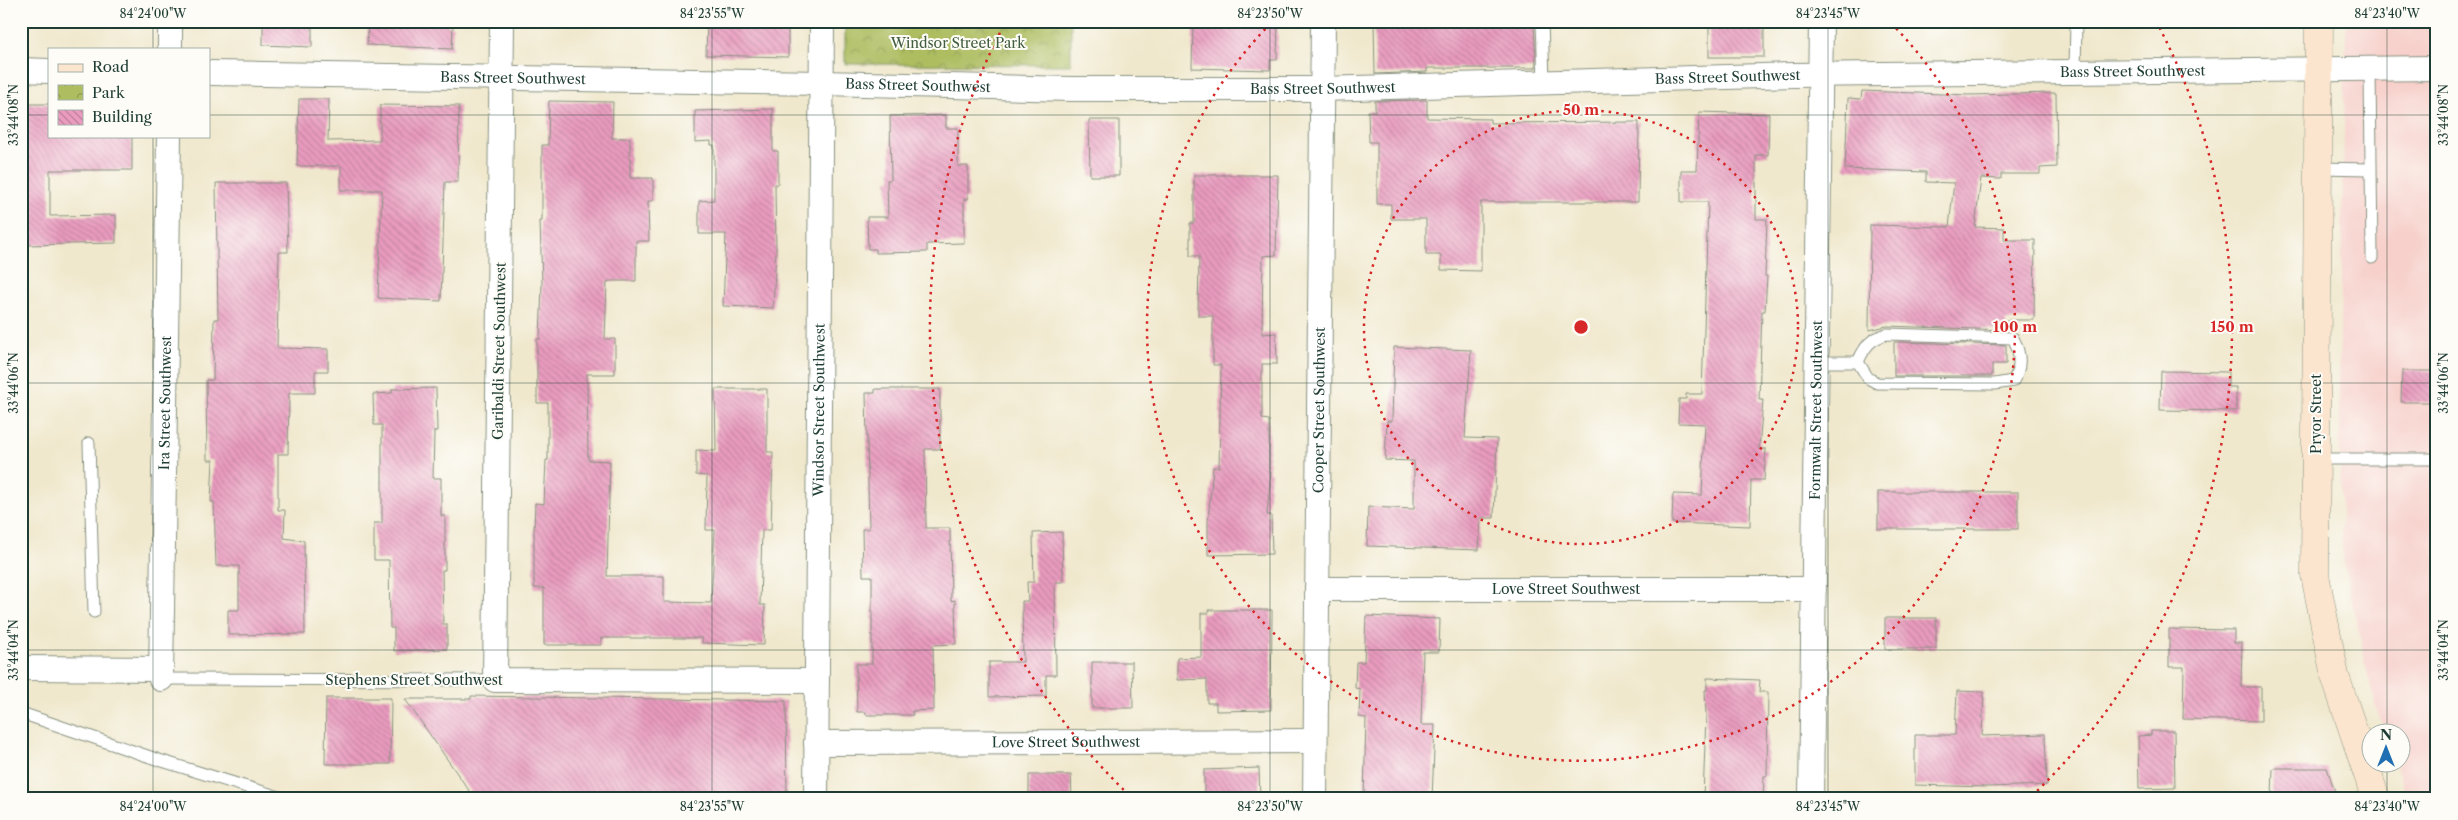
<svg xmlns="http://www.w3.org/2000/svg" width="2458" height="820" viewBox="0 0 2458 820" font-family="'Libre Caslon Text',serif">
	<defs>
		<pattern id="park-crowns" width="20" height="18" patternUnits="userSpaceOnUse" patternTransform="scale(1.25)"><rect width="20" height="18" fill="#adbd60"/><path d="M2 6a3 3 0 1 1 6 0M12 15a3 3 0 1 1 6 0" fill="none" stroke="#8c9b50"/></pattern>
		<pattern id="building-back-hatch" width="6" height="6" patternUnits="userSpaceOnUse" patternTransform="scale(1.25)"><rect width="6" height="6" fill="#ea9bbf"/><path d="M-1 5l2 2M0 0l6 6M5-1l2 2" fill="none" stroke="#bd809c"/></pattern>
	</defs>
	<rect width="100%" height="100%" fill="#fdfcf7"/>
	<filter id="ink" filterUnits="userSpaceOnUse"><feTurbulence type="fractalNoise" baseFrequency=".02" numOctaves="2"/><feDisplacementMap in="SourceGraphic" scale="10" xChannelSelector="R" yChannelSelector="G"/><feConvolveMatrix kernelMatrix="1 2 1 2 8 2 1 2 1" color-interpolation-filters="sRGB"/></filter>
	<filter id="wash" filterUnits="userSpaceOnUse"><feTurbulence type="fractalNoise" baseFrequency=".0096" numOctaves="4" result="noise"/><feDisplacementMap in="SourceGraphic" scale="20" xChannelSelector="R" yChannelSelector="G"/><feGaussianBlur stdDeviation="1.12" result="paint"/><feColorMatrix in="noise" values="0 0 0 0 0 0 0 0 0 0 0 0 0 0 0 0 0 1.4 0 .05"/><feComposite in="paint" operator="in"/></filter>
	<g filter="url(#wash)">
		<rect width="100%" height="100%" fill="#f0e8cd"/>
		<polygon fill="#f7d0cb" points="2346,21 2437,21 2437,799 2408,799 2395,763 2400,762 2400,732 2385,732 2373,698 2342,554 2339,389"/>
		<polygon fill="url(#park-crowns)" stroke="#667d4a" points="845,21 1071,21 1071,65 845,64"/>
		<g id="blocks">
			<g fill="url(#building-back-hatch)">
				<polygon points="263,21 312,21 312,47 263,45"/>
				<polygon points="368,21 448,21 448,26 453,26 452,49 367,45"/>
				<polygon points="707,21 788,21 788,57 706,55"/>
				<polygon points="1193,21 1278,21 1277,60 1270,60 1270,70 1192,68"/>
				<polygon points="1374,21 1534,21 1536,68 1427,68 1427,72 1375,74"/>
				<rect x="1709" y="21" width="55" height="36"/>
				<polygon points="1862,91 1969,95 2056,93 2057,167 2040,168 2040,174 2001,174 2001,179 1981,178 1975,227 2004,228 2004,240 2035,240 2034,320 2006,320 2006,330 1887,326 1869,330 1870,225 1949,227 1954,183 1926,182 1926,172 1845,169 1848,98 1861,99"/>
				<polygon points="299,99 329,99 328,141 380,140 380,105 459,106 458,182 445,182 441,301 378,298 382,190 341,190 341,166 297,166"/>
				<polygon points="1427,100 1427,118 1490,119 1490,123 1639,122 1638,202 1481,202 1481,271 1441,270 1441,255 1426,255 1426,219 1391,219 1391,204 1377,204 1377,142 1369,142 1368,111 1375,111 1375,101"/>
				<polygon points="549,101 613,102 612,138 630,138 630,178 653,178 653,201 648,201 649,241 636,241 636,281 610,281 607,282 605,339 615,339 615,374 587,374 588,460 610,461 607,576 664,576 664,602 711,603 715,530 706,530 707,476 696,475 696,450 716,451 715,389 767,389 767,452 773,452 771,530 762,530 760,605 765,605 764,645 702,643 702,638 601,638 601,645 544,645 544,588 534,588 534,531 535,503 544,504 546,460 548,460 548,403 537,403 537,339 540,339 542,283 540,221 542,221 542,145 548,145"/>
				<polygon points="21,104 49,104 49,136 132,136 132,170 50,170 50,216 116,215 116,243 26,245 26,170 21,170"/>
				<polygon points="773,109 773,151 778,151 778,184 775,184 776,251 773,308 723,306 726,234 699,234 699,201 714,200 714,145 711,145 711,141 695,142 695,111"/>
				<polygon points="1699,112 1769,114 1768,155 1756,155 1756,219 1767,219 1765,276 1767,276 1765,311 1762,311 1759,400 1763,400 1759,449 1766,449 1764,480 1751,480 1750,526 1672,523 1673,494 1702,495 1705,424 1678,423 1679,399 1686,399 1686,394 1702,394 1708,202 1681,202 1681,170 1697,170"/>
				<polygon points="946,115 946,128 958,128 958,166 968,166 968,199 964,199 964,243 927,244 927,252 876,253 876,249 868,249 867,217 888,217 887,180 891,180 890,116"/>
				<polygon points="1089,120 1119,120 1119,176 1090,176"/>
				<polygon points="1194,175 1278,175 1276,255 1263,256 1262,334 1276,333 1277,364 1262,364 1262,419 1269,420 1269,472 1271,472 1267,515 1271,515 1272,554 1208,555 1208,521 1213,467 1219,467 1221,365 1213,365 1213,316 1198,316 1199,256 1190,256 1190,223 1194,223"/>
				<polygon points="216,183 286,183 288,252 279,252 277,348 328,349 328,371 315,371 315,393 289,393 288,454 278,454 278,510 285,510 284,538 304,541 305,634 228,635 228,610 239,610 239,566 216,566 214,502 211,502 213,460 207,460 206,380 213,380 214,319 218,319"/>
				<polygon points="1894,342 2006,345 2006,364 1992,364 1992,376 1894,376"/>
				<polygon points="1394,347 1471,350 1465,438 1497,439 1494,518 1481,518 1479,550 1367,546 1368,507 1414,509 1414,461 1385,460 1387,421 1392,421"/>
				<polygon points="2161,371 2228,372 2228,387 2236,387 2236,411 2160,410"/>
				<polygon points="2402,371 2437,371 2437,402 2401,402"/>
				<polygon points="436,388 437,431 434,431 433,478 441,478 441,516 445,516 445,570 442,570 443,624 447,624 447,649 394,651 394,628 390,628 389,560 374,560 374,523 382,523 382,425 374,425 373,394 392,393 392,389"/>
				<polygon points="875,389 940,389 940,449 925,449 926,528 950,528 951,601 955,600 956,644 933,645 934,710 912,711 913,715 866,715 866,712 857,712 856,664 872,664 872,576 863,576 862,529 869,529 866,393 875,393"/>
				<rect x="1878" y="492" width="140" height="37"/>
				<polygon points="1062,532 1063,582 1055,582 1056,675 1046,675 1046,696 989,697 989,662 1023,662 1022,601 1028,601 1027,582 1034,582 1033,533"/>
				<polygon points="1209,610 1272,610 1271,710 1216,711 1216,703 1207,703 1207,679 1177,680 1177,658 1201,657 1201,613 1209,613"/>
				<polygon points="1366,616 1440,619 1439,652 1423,652 1421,725 1435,725 1432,799 1364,799 1366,718 1359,717 1360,689 1355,688 1356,662 1364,662"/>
				<rect x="1885" y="618" width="51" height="31"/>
				<polygon points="2169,629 2234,630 2234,643 2242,643 2241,687 2261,687 2261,721 2183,719 2184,667 2169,667"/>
				<polygon points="1092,662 1132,662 1133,708 1092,708"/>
				<polygon points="1707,678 1760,680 1759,692 1768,692 1767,776 1764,776 1763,799 1703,799 1706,715 1705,690 1707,690"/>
				<polygon points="1957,691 1984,692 1982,736 2045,734 2047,785 1988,787 1915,785 1915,735 1955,735"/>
				<polygon points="471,696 786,701 787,799 475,799 405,699 471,699"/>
				<polygon points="326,698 391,698 390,764 325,764"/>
				<polygon points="2151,731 2174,731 2175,788 2139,789 2138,736 2151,735"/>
				<polygon points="1259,768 1260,799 1204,799 1204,770"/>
				<polygon points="2273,768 2327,768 2337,797 2272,796"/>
				<polygon points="1029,775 1071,775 1072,799 1029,799"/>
			</g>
		</g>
	</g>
	<g filter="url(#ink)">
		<use href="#blocks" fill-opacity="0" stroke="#889280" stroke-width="1"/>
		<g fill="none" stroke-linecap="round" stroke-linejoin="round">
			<defs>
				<g id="lane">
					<polyline points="1542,21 1544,82"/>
					<polyline points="2370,69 2372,258"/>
					<polyline points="2075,72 2076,21"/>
					<polyline points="2317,168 2370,169"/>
					<path d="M1887,334L2013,338C2021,353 2022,367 2013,381L1995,384L1877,383L1868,378L1858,362C1865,346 1870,339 1887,334Z"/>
					<polyline points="1817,362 1858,362"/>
					<polyline points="89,443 94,612"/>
					<polyline points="2316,459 2437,459"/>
					<polyline points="161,679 495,680"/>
					<polyline points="21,713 159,760 286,799"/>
				</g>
				<g id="street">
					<polyline points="170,21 170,49"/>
					<polyline points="502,21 495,680 817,681"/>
					<polyline points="21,70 49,71"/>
					<path id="s1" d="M209,73L822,83L1071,89H1322L1793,75L2437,68"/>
					<path id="s2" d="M1317,589H1814"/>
					<polyline points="21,668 161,669"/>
					<path id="s3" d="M161,679L169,136"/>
					<path id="s4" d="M816,743L1315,741"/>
					<path id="s5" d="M816,799L822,21"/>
					<path id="s6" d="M1315,799L1323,21"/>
					<path id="s7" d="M1811,799L1821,21"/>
				</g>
				<polyline id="secondary" points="2319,21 2315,575 2335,676 2376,799"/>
			</defs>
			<use href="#lane" stroke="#889280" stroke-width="13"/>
			<use href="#street" stroke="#889280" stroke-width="26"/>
			<use href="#secondary" stroke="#889280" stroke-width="29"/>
			<use href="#lane" stroke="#fff" stroke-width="11"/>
			<use href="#street" stroke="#fff" stroke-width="24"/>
			<use href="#secondary" stroke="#fbe5cf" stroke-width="28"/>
		</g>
	</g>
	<path fill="none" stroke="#1f3d34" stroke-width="1" stroke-opacity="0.45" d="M153,21V49M712,21V799M1270,21V799M1828,21V799M2387,21V732M21,115H49M209,115H2437M153,136V799M21,383H2437M21,650H2437M2387,762V799"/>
	<g fill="none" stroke="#d62828" stroke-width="2.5" stroke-dasharray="2.5 5">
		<circle cx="1581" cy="327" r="217"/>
		<path d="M1891 23A434 434 0 1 1 1271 23"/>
		<path d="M1129 795A651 651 0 0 1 1006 21M2156 21A651 651 0 0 1 2033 795"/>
	</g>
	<g text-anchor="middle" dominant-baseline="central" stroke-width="4" stroke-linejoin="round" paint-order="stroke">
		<g font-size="14" fill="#425d3f" stroke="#fdfcf7">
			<text x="958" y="43">Windsor Street Park</text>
		</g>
		<g font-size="14" fill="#1f3d34" stroke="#fdfcf7">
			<text stroke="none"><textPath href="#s1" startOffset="1924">Bass Street Southwest</textPath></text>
			<text stroke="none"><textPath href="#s1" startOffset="1519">Bass Street Southwest</textPath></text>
			<text stroke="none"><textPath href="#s1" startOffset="304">Bass Street Southwest</textPath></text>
			<text stroke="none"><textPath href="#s1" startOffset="709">Bass Street Southwest</textPath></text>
			<text stroke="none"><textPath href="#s1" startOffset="1114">Bass Street Southwest</textPath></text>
			<text transform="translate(499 351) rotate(-89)">Garibaldi Street Southwest</text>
			<text stroke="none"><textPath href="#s3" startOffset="276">Ira Street Southwest</textPath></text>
			<text stroke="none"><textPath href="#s5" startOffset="389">Windsor Street Southwest</textPath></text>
			<text stroke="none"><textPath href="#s6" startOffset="389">Cooper Street Southwest</textPath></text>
			<text stroke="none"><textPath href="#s7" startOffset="389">Formwalt Street Southwest</textPath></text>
			<text transform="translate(2316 414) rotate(-90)">Pryor Street</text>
			<text stroke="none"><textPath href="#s2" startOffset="249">Love Street Southwest</textPath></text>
			<text x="414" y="680">Stephens Street Southwest</text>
			<text stroke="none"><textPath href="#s4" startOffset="250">Love Street Southwest</textPath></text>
		</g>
	</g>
	<circle cx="1581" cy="327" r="8" fill="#d62828" stroke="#fdfcf7" stroke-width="2.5"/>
	<g font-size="15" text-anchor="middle" font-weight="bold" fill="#d62828" stroke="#fdfcf7" stroke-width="4" stroke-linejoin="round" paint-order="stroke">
		<text x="1581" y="115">50 m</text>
		<text x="2015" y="332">100 m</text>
		<text x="2232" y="332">150 m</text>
	</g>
	<rect width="2458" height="820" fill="none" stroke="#fdfcf7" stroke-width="55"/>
	<rect x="48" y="48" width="162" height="90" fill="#fdfcf7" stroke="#a4b0a9"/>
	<rect x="58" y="64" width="25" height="8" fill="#fbe5cf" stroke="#a4b0a9"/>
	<text x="92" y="72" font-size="15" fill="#1f3d34">Road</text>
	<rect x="58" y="85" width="25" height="15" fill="url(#park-crowns)" stroke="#a4b0a9"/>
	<text x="92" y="98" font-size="15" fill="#1f3d34">Park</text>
	<rect x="58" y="110" width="25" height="15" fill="url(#building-back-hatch)" stroke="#a4b0a9"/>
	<text x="92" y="122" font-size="15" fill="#1f3d34">Building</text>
	<g transform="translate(2386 748)"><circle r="24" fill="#fdfcf7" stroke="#a4b0a9"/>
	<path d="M0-4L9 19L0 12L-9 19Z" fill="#1f6fb2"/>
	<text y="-8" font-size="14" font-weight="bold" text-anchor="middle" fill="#1f3d34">N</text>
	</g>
	<rect x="28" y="28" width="2402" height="764" fill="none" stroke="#1f3d34" stroke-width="2"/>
	<g font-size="12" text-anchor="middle" fill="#1f3d34">
		<text x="153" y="18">84°24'00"W</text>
		<text x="712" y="18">84°23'55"W</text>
		<text x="1270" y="18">84°23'50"W</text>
		<text x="1828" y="18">84°23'45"W</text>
		<text x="2387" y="18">84°23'40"W</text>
		<text transform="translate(14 115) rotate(-90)" y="4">33°44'08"N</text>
		<text transform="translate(2444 115) rotate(-90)" y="4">33°44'08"N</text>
		<text transform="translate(14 383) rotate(-90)" y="4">33°44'06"N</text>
		<text transform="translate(2444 383) rotate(-90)" y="4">33°44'06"N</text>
		<text transform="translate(14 650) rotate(-90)" y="4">33°44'04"N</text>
		<text transform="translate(2444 650) rotate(-90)" y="4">33°44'04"N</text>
		<text x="153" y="811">84°24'00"W</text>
		<text x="712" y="811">84°23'55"W</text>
		<text x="1270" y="811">84°23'50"W</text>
		<text x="1828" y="811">84°23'45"W</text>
		<text x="2387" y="811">84°23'40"W</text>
	</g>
</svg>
